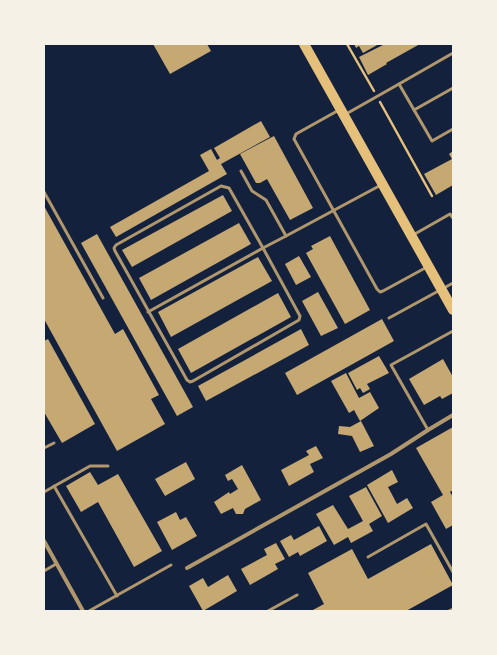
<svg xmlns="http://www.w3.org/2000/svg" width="497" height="655" viewBox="0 0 497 655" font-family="Signika,sans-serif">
	<rect width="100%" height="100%" fill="#14213d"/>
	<g fill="#c6a872">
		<polygon points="153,44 207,44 211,51 170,74"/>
		<polygon points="354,44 379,44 363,53 359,46 356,48"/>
		<polygon points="385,44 420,44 386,63 387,64 368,75 359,57"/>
		<polygon points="261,121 270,137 221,164 227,174 116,237 110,227 209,171 200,155 211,149 217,160 220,158 214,148"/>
		<polygon points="274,136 313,208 290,220 267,179 260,183 256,183 240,154"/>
		<polygon points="453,151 453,185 436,195 424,174 452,159 449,154"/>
		<polygon points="223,195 232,211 132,267 122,250"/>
		<polygon points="44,206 115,334 123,329 159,395 151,399 165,424 117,451 44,319"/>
		<polygon points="239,223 251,244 151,300 139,278"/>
		<polygon points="97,234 193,407 177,416 81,243"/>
		<polygon points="330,236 370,310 345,324 306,253 313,249 311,246"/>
		<polygon points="299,256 311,277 296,285 285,264"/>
		<polygon points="258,257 272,281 171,337 158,312"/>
		<polygon points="318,292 338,328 321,336 302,301"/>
		<polygon points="278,293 291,317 191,373 178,349"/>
		<polygon points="382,319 394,341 297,395 285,373"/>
		<polygon points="301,329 309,345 206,401 198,386"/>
		<polygon points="48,339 95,424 62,443 44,412 44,341"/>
		<polygon points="379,356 389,373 367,384 370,389 363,393 360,388 357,390 348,373"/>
		<polygon points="443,359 453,377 453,393 442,399 440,396 424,405 409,379"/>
		<polygon points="346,373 359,398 370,392 379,408 360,421 354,410 349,413 331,381"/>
		<polygon points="361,421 374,446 360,452 352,436 338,434 339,426 350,427"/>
		<polygon points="453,427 453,490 450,492 453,497 453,525 446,529 431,502 443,495 416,448"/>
		<polygon points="316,446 323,458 310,464 314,472 289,486 281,470 309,455 306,451"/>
		<polygon points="186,462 195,479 165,496 155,479"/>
		<polygon points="242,465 261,500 245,509 243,514 236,514 233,508 221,514 214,502 229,492 230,494 238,489 232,479 228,481 225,475"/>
		<polygon points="392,470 398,482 388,487 397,504 407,498 413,508 388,523 367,485"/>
		<polygon points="90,472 98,485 118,474 162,551 134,567 98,502 81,512 66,486"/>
		<polygon points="366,487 382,516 369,524 373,531 351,543 348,537 334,545 316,514 333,505 348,529 363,521 349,496"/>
		<polygon points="176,512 180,520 186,517 197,536 172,550 157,522"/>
		<polygon points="319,526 327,541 300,556 298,552 289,557 280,541 291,535 294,540"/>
		<polygon points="276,543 285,559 275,564 278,569 250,585 241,569 267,555 264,549"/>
		<polygon points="431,544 453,585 406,611 311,611 324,604 308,573 352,549 368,579"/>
		<polygon points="228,575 237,591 203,611 189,586 203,578 208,587"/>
	</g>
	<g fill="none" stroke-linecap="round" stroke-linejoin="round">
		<g stroke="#e5c07b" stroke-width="2.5">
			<polyline points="347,44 374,91"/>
			<polyline points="380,102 432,196"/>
		</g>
		<g stroke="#b1986c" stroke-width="3">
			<polyline points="399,84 453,53"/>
			<polyline points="339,110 296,134 294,139 377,289 380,292 383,291 427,267"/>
			<polyline points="414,110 453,88"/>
			<polyline points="346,114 399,84 432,141 453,129"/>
			<polyline points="241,171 252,191 266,200 286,236 381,185"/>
			<polyline points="44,192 103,298"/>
			<polyline points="413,235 450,214 453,218"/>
			<polyline points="148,312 263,248 229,188 221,186 116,245 114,248 115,251 187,380 190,382 193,381 299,320 300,316 263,248 286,236"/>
			<polyline points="389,318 453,283"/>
			<polyline points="428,430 391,365 453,331"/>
			<polyline points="44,448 54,443"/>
			<polyline points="54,486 117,596"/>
			<polyline points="44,492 90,466 108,466"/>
			<polyline points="368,557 426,524 453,572"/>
			<polyline points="44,571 56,564"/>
			<polyline points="89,611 171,565"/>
			<polyline points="268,611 297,595"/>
			<polyline points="449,611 453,609"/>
		</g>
		<g stroke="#b1986c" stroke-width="4">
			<polyline points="44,541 83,611"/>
			<polyline points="187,568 391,454 428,430 453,415"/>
		</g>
		<polyline stroke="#e5c07b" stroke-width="10" points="304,44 453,310"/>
	</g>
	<rect width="497" height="655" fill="none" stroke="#f6f1e7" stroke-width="90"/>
</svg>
